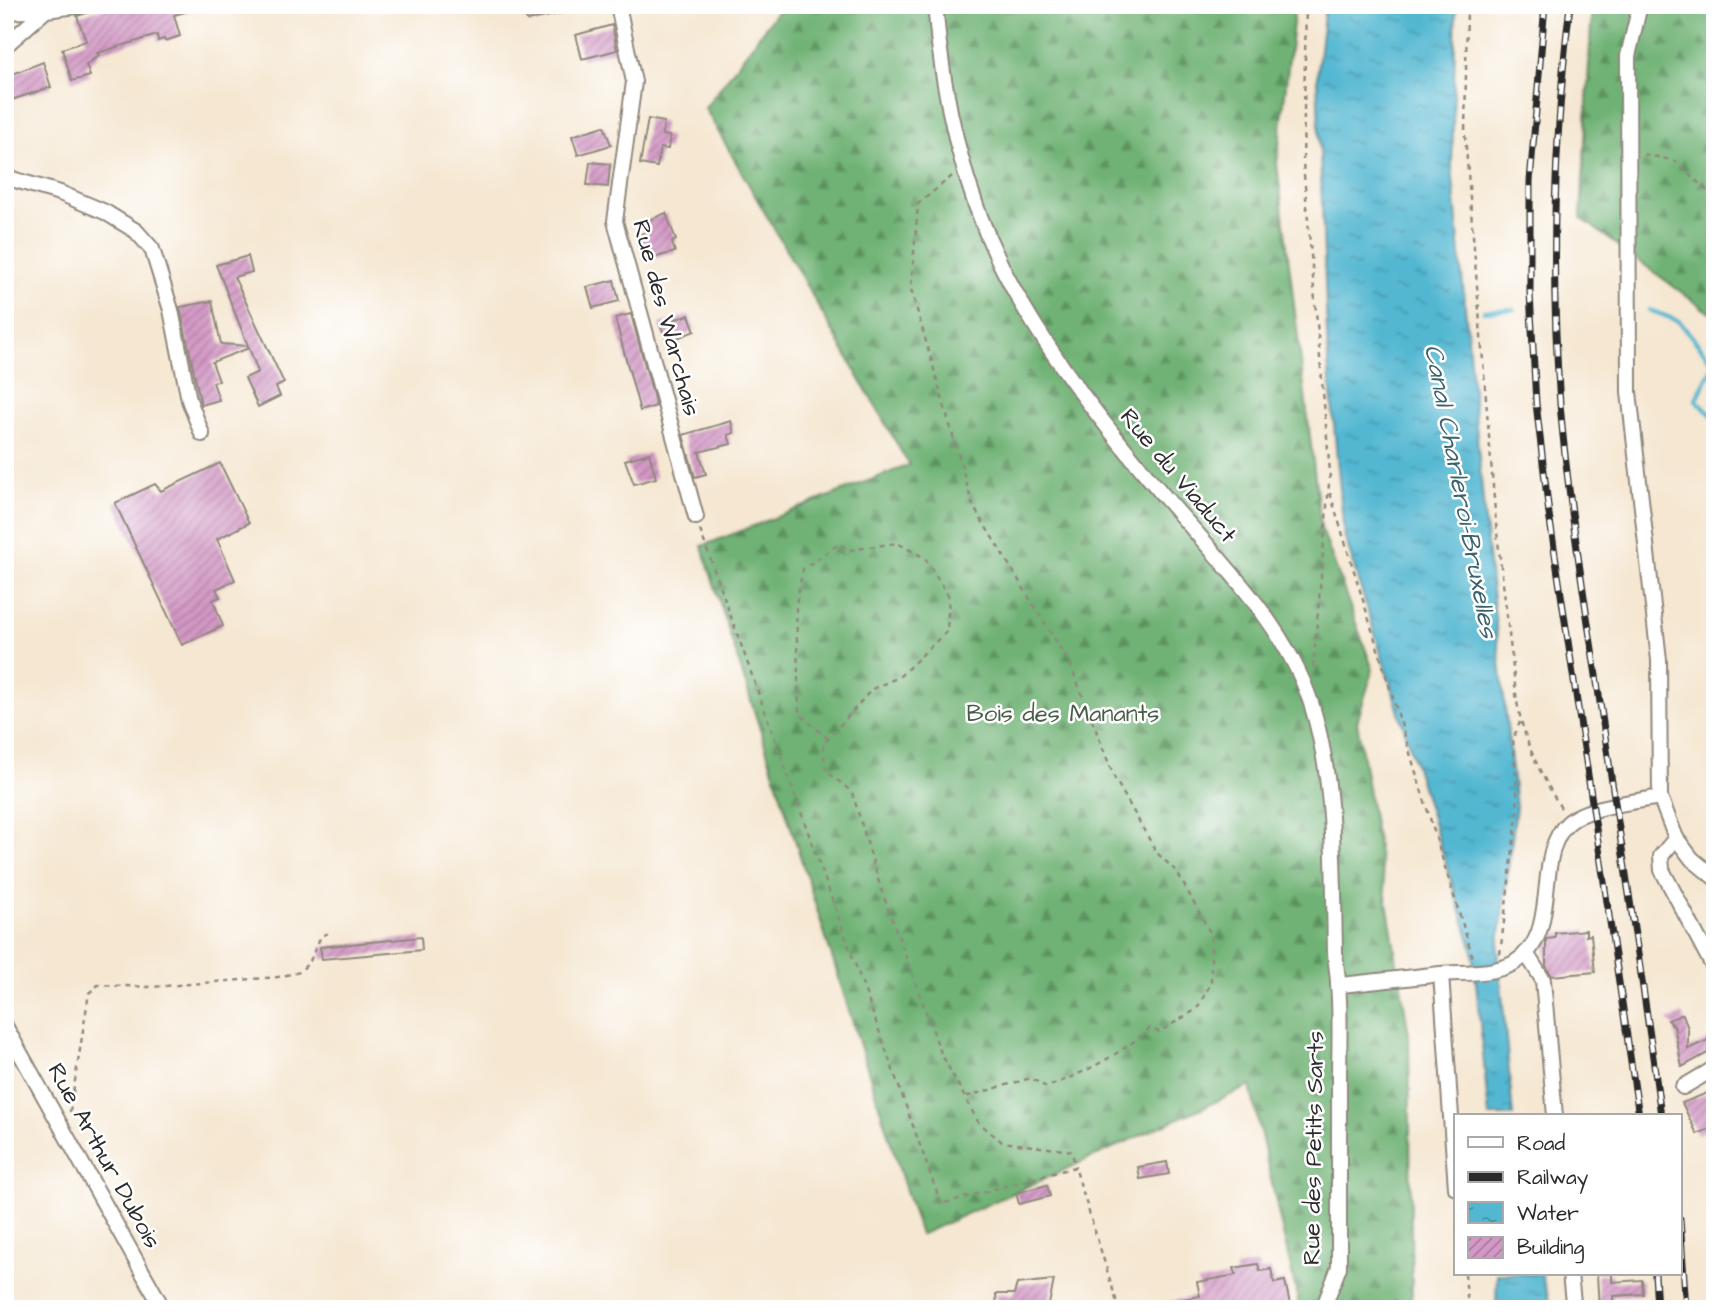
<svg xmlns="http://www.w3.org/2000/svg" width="1720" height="1314" viewBox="0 0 1720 1314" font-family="'Architects Daughter',sans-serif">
	<defs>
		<pattern id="forest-firs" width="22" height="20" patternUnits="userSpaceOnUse" patternTransform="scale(1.75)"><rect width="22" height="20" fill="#70b274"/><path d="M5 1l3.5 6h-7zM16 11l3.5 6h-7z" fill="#5c915f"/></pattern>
		<pattern id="water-ripples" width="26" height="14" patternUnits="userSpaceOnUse" patternTransform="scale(1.75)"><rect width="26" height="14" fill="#52b7d1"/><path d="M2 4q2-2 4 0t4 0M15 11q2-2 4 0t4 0" fill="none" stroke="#4495aa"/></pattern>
		<pattern id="building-hatch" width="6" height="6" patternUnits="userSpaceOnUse" patternTransform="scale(1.75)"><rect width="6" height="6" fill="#d398c5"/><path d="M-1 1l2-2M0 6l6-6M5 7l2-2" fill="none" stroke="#ab7ca0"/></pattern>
	</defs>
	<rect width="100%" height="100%" fill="#fff"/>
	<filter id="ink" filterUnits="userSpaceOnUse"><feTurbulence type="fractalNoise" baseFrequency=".0143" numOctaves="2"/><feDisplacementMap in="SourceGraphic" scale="14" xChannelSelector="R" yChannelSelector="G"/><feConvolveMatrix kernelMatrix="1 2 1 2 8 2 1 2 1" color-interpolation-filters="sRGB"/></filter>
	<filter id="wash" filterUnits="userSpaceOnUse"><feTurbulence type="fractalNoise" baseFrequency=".00686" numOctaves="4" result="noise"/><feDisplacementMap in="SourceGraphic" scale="28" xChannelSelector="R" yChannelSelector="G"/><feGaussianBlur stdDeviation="1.57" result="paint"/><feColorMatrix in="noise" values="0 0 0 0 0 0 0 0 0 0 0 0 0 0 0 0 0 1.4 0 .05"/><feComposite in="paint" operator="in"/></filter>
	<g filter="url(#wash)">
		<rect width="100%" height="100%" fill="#f5e7d1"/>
		<g fill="url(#forest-firs)" stroke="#4e6e50" stroke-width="2">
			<polygon points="782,5 1295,5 1277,164 1321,527 1373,670 1357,722 1409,1034 1412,1309 1300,1309 1250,1086 920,1235 702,546 909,465 705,108"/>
			<polygon points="1592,5 1715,5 1715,317 1581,218"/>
		</g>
		<g fill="url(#water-ripples)" stroke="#3e717e" stroke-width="2">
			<polygon points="1325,5 1456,5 1452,167 1488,554 1516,807 1498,949 1513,1116 1489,1116 1473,951 1344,534 1328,360 1317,76"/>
			<polygon points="1497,1274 1541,1274 1552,1309 1496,1309"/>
		</g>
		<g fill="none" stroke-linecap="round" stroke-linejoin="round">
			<g stroke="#52b7d1" stroke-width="4.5">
				<polyline points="1649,310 1679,321 1714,364 1696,400 1715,418"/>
				<polyline points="1484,311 1514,309"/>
			</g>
		</g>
		<g id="blocks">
			<g fill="url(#building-hatch)">
				<polygon points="113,5 195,5 196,9 174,15 180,36 165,41 164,39 158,41 157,35 97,53 99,56 86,65 90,76 72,81 62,49 86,41 77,16"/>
				<polygon points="522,5 576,5 577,10 527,21"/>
				<polygon points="612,25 617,50 582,59 576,35"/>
				<polygon points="43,62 51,87 5,102 5,77"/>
				<polygon points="648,119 664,122 662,135 670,136 668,149 660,148 657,167 640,164"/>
				<polygon points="604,126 611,145 578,155 572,136"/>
				<polygon points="590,162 610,164 608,187 587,185"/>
				<polygon points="666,213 676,240 672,242 675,252 644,260 638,235 647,232 644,222"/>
				<polygon points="248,256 252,272 234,277 284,383 276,387 280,396 258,407 245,378 258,372 249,348 212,362 219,381 213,382 219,400 201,405 180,307 212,301 221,344 248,346 216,265"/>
				<polygon points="614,280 619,301 593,308 587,287"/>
				<polygon points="631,314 656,406 640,411 615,318"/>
				<polygon points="689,315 695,331 667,342 660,324"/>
				<polygon points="731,421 734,433 728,435 731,444 699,452 706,474 695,477 683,435"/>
				<polygon points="649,453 656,478 634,484 625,460"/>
				<polygon points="220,463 249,523 217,539 235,580 216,589 220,597 213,600 223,626 182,645 115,503 155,484 161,491"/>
				<polygon points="1586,930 1586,936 1591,935 1595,972 1552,976 1546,966 1546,939 1555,938 1555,933"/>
				<polygon points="421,937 422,950 322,959 320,947"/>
				<polygon points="1683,1014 1688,1029 1688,1049 1710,1039 1715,1049 1682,1067 1674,1026 1668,1020"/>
				<polygon points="1715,1090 1715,1127 1697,1134 1682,1103"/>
				<polygon points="1167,1162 1169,1174 1140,1179 1138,1167"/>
				<polygon points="1047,1185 1050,1196 1019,1204 1016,1193"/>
				<polygon points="1258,1264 1260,1271 1271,1269 1274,1283 1285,1281 1291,1309 1165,1309 1165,1302 1200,1296 1197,1282 1236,1275 1234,1268"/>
				<polygon points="1597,1274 1612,1274 1612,1282 1642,1280 1643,1294 1613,1296 1614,1309 1599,1309"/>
				<polygon points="1054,1280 1048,1309 997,1309 996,1294 1014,1294 1017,1284"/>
			</g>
		</g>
	</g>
	<g filter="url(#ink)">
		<use href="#blocks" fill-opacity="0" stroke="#90897e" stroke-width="2"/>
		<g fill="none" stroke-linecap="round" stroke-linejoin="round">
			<defs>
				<g id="minor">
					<polyline points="618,5 634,82 615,221 696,517"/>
					<path d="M935,5C943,102 966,204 1014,290C1055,364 1109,431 1164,496C1217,558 1285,623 1311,703C1336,782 1333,868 1335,950C1335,961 1338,973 1338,984C1341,1016 1339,1049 1339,1081C1339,1143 1339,1205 1339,1267L1323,1309"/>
					<polyline points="1640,5 1628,56 1629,392 1659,660 1660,797 1676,838 1692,859 1715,878"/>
					<polyline points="5,12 46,10"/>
					<polyline points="5,46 46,10 84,5"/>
					<polyline points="5,177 60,193 105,212 136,231 152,249 171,310 189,400 202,434"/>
					<polyline points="1676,838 1661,856 1662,870 1715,970"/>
					<polyline points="1526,953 1543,980 1555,1116"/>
					<polyline points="1441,974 1456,1188"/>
					<path d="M1339,985C1372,982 1406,978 1440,974C1463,972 1493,975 1514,963C1563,935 1532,856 1568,823C1586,806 1636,802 1660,797"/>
					<polyline points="5,1026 163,1309"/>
					<polyline points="1683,1087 1715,1068"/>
					<polyline points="1570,1274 1573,1302"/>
				</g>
			</defs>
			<use href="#minor" stroke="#90897e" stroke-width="18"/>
			<g stroke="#90897e" stroke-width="2.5" stroke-dasharray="5 5" stroke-linecap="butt">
				<polyline points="1306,5 1303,163 1330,472 1313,668"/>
				<path d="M1467,5L1465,135L1496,524L1517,702C1526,748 1539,770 1562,810"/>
				<polyline points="1644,154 1675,161 1715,198"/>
				<path d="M952,176L918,204L911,289L973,506L1070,664L1115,779L1157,853L1177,872L1211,934V983L1197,1009L1159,1032L1150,1028C1123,1053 1081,1075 1046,1087L1031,1078L965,1097"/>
				<polyline points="1330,493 1473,958"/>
				<polyline points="700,530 941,1204 1075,1167 1119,1309"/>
				<polyline points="828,739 799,713 796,604 803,569 839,544 850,550 897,543 925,558 949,597 947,631 899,677 872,689 828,739 823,745 826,771 852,792 881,889 941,1053 978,1122 1002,1142 1072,1151 1075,1167"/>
				<polyline points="1500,954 1518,808 1513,739 1520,722"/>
				<polyline points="70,1112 89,993 98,985 152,987 278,977 300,972 310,961 321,936 331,932"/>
				<polyline points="1465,1274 1468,1309"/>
			</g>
			<use href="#minor" stroke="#fff" stroke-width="14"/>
			<defs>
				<g id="rail">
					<polyline points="1545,5 1530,181 1530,293 1536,403 1549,514 1639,1116"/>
					<path d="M1570,5C1554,137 1550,271 1560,404C1568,497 1583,590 1597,682C1618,827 1642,971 1661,1116"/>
					<polyline points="1680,1219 1686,1309"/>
					<polyline points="1655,1274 1657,1309"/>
				</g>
			</defs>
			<use href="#rail" stroke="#2b2b2b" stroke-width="7"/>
			<use href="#rail" stroke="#fff" stroke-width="4.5" stroke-dasharray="13" stroke-linecap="butt"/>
		</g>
	</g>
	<g text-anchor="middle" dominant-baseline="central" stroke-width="5" stroke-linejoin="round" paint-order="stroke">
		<g font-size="24" fill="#2b2b2b" stroke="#fff">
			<text transform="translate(666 318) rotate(75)">Rue des Warchais</text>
			<text transform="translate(1178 476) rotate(50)">Rue du Viaduct</text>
			<text transform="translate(1314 1148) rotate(-89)">Rue des Petits Sarts</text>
			<text transform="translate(104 1156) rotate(61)">Rue Arthur Dubois</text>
		</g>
		<g font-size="24" fill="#485c47" stroke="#fff">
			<text x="1063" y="714">Bois des Manants</text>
		</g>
		<g font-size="26" font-style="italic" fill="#3b636d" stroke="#fff">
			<text transform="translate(1461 491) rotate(79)">Canal Charleroi-Bruxelles</text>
		</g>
	</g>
	<rect width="1720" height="1314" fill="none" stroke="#fff" stroke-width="28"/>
	<rect x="1454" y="1114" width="228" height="161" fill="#ffffff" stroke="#aaaaaa" stroke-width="2"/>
	<rect x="1468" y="1137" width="35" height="10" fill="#ffffff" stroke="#aaaaaa" stroke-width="2"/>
	<text x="1517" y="1150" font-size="21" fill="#2b2b2b">Road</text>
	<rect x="1468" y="1172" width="35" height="10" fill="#2b2b2b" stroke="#aaaaaa" stroke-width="2"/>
	<text x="1517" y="1184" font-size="21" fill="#2b2b2b">Railway</text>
	<rect x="1468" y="1202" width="35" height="21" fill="url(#water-ripples)" stroke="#aaaaaa" stroke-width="2"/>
	<text x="1517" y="1220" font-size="21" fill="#2b2b2b">Water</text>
	<rect x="1468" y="1237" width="35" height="21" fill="url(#building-hatch)" stroke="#aaaaaa" stroke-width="2"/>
	<text x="1517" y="1254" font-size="21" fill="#2b2b2b">Building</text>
</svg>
